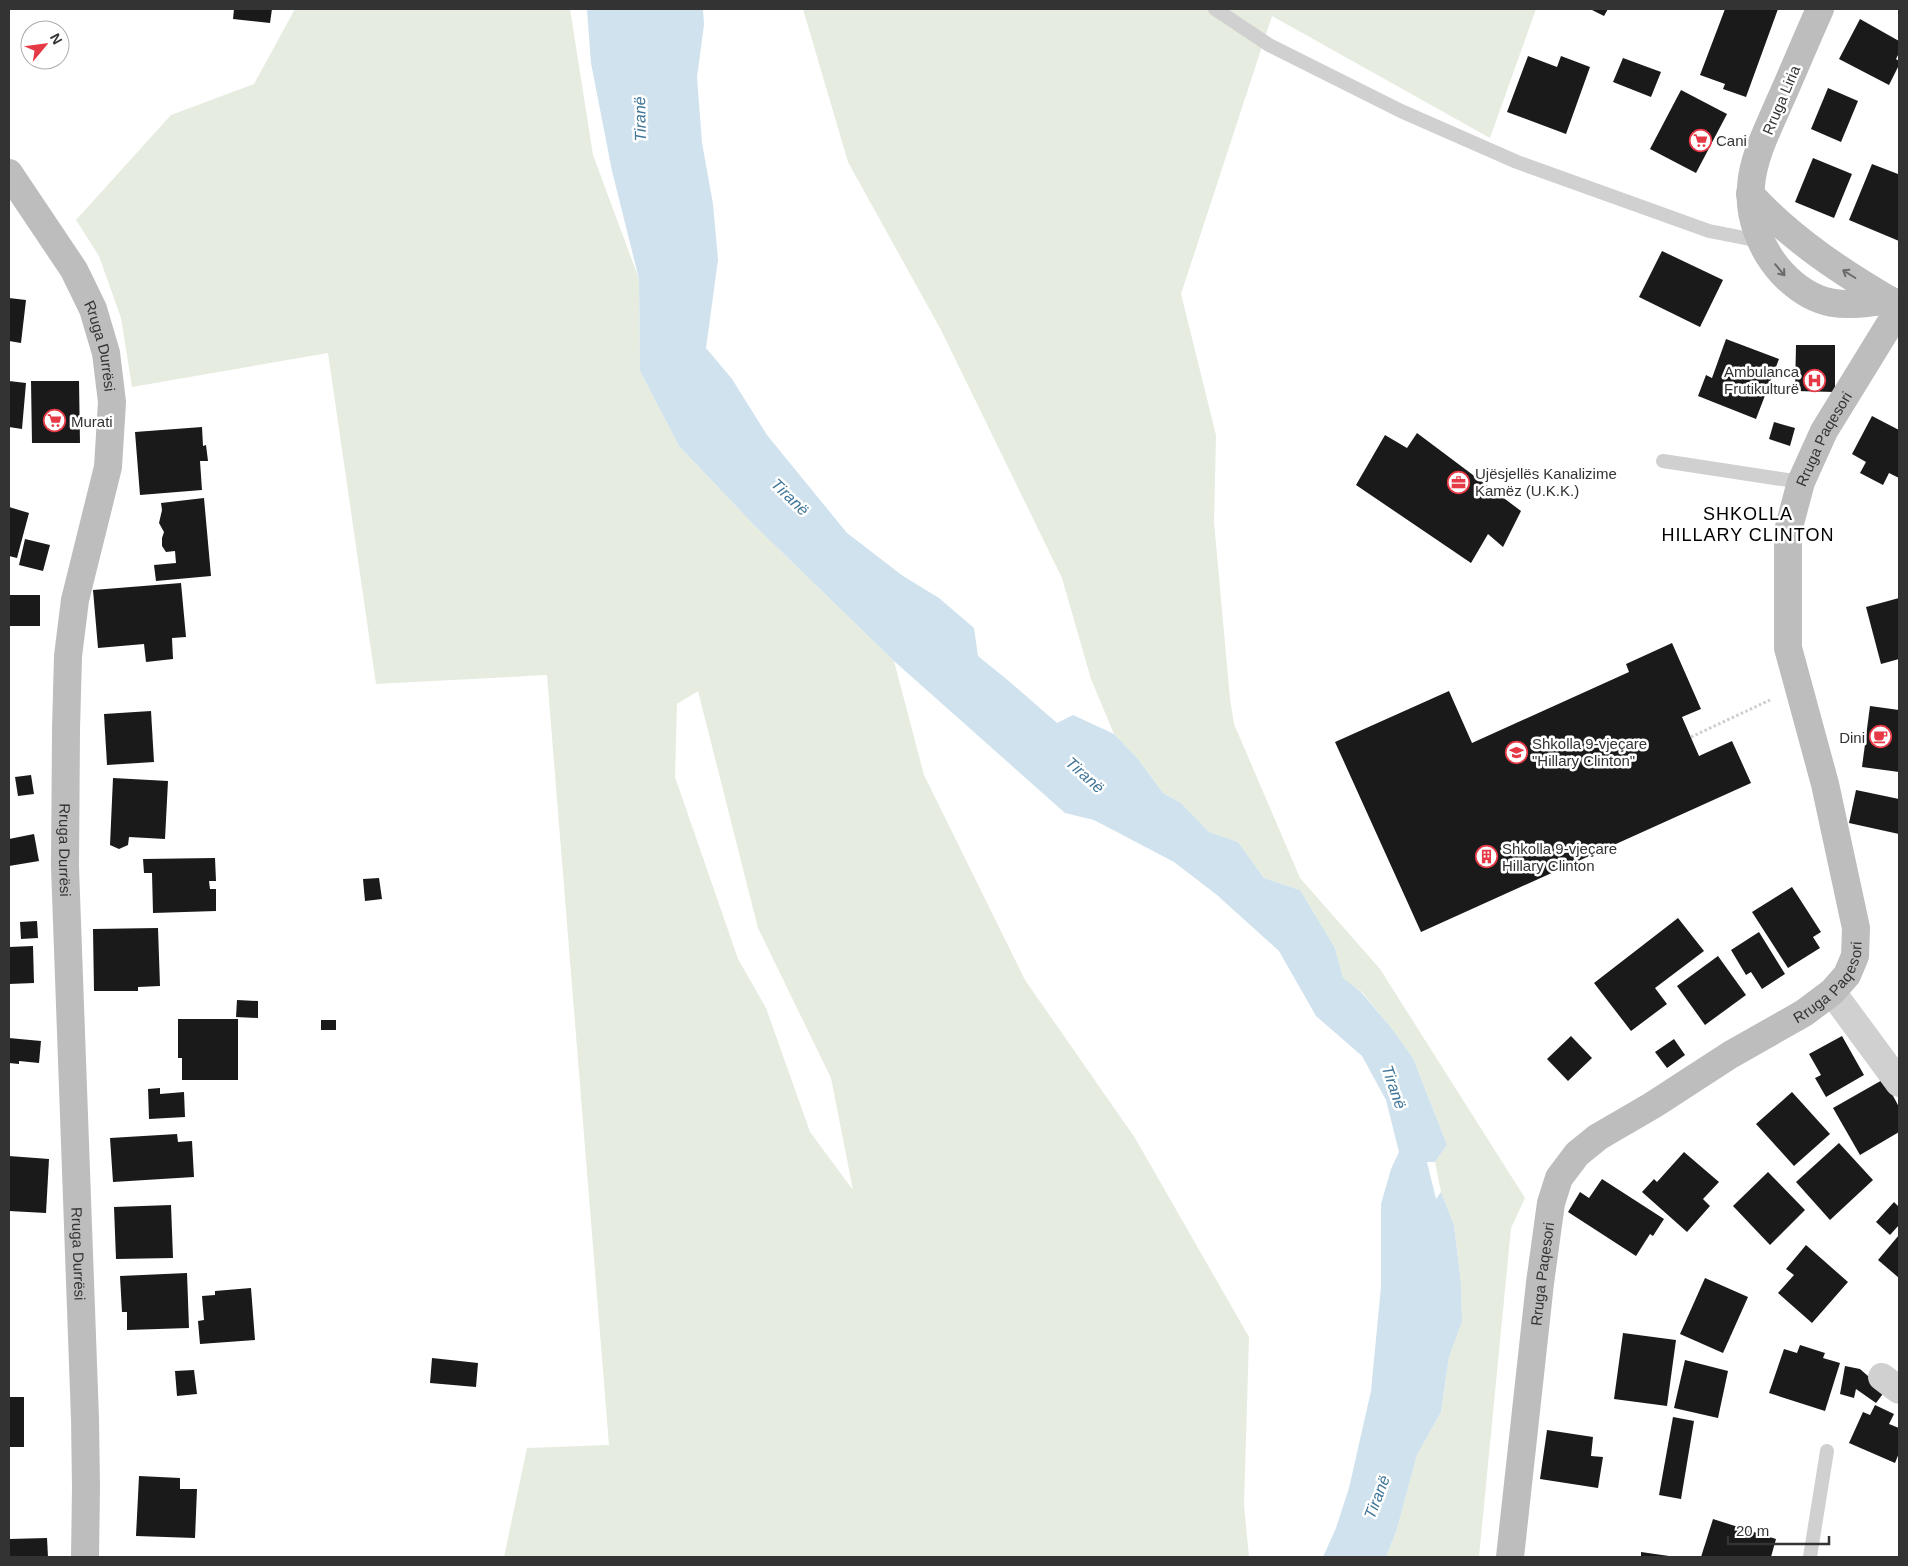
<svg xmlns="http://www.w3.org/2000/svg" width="1908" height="1566" viewBox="0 0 1908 1566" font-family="Arial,sans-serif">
	<rect width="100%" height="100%" fill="#fff"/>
	<g fill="#e6ecdf" fill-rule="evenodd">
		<path d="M295,9H570L593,155L639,279L640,371L679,446L754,525L894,661L924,775L1025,980L1135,1138L1249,1337L1244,1505L1249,1557H504L527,1448L609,1445L547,675L376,684L328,353L132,387L121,318L99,256L76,220L171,115L254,84ZM698,691L758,928L831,1078L853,1190L810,1132L766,1008L738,959L675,777L677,704Z"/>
		<polygon points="803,9 1536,9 1490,138 1272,16 1181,294 1216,435 1214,522 1230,699 1234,724 1300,878 1380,969 1525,1198 1511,1228 1479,1557 1386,1557 1397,1529 1417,1455 1441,1412 1449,1357 1462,1322 1461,1283 1454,1225 1441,1192 1435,1162 1447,1145 1413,1058 1390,1026 1362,992 1343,979 1335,948 1300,890 1264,878 1238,842 1209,832 1181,803 1163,793 1138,759 1114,734 1091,679 1062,578 941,330 848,162"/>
	</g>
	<polygon fill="#cfe2ee" points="587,9 703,9 704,25 697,77 702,143 713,204 718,260 706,348 732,379 767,435 847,533 903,576 939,598 974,628 978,656 1010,682 1057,723 1073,715 1114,734 1138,759 1163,793 1181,803 1209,832 1238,842 1264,878 1300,890 1335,948 1343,978 1361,992 1390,1026 1413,1058 1447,1145 1435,1162 1427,1162 1436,1199 1441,1192 1454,1225 1461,1283 1462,1322 1449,1357 1441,1412 1417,1455 1397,1529 1386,1557 1323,1557 1336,1528 1349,1488 1371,1391 1381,1287 1381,1204 1391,1169 1399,1152 1386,1100 1362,1056 1316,1016 1279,951 1217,895 1174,862 1094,820 1065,813 894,661 754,525 679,446 640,371 639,279 612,171 591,63"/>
	<g fill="#1a1a1a">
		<polygon points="234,9 272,9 270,23 233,19"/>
		<polygon points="1590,9 1608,9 1604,16"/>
		<polygon points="1725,9 1778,9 1746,97 1723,89 1725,84 1700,75"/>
		<polygon points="1860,19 1899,41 1899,53 1896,59 1899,61 1899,65 1889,85 1839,59"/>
		<polygon points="1528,56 1557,67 1561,56 1590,67 1566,134 1507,112"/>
		<polygon points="1623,58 1661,72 1651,97 1613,82"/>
		<polygon points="1828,88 1858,101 1841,142 1811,129"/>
		<polygon points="1681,90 1727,114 1696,173 1650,149"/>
		<polygon points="1813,158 1852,174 1834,218 1795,202"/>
		<polygon points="1872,164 1898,174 1899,170 1899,241 1849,220"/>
		<polygon points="1662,251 1723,280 1700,327 1639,297"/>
		<polygon points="9,298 26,300 21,343 9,341"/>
		<polygon points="1726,339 1779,359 1756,419 1698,396 1706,375 1712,378"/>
		<polygon points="1796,345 1835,345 1835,392 1795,391"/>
		<polygon points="9,381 26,383 22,429 9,427"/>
		<polygon points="31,381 79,381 80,443 32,443"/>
		<polygon points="1872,416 1899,430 1899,478 1889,473 1883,485 1860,473 1866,462 1852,454"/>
		<polygon points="1774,422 1795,428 1790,446 1769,439"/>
		<polygon points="202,427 203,446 206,445 208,461 200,461 202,490 140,495 135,432"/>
		<polygon points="1417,433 1521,511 1503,547 1488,534 1471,563 1356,485 1385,435 1407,448"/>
		<polygon points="204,498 211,576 156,581 154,565 176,563 175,551 166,552 162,546 162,538 164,532 159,523 162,510 161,503"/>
		<polygon points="9,507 29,513 17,558 9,556"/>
		<polygon points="25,539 50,545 43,571 19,565"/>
		<polygon points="181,583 186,637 172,638 173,659 146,662 144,644 98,648 93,590"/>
		<polygon points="10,595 40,595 40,626 9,626"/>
		<polygon points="1899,598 1899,659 1881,664 1866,607"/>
		<polygon points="1672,643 1701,709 1682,717 1699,756 1732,741 1751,783 1421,932 1335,742 1449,691 1472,743 1629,672 1626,664"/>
		<polygon points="1870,706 1899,710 1899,772 1862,767"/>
		<polygon points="151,711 154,762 107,765 104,714"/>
		<polygon points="31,775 34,794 18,796 15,777"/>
		<polygon points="113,778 168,781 165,839 129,837 128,845 119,849 110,845"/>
		<polygon points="1856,790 1899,799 1899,834 1849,823"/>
		<polygon points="34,834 39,861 9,866 9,839"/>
		<polygon points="215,858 216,881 209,881 210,889 216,889 216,911 153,913 152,873 144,873 143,859"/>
		<polygon points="379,878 382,899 365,901 363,879"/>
		<polygon points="1792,887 1821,932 1813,937 1820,948 1788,968 1752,912"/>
		<polygon points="1678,918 1704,951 1655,988 1667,1004 1631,1031 1594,983"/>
		<polygon points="37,921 38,938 21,939 20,922"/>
		<polygon points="158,928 160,986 138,987 138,991 94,991 93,929"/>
		<polygon points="1759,932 1785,974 1762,989 1751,972 1746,975 1731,950"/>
		<polygon points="33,946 34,983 9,984 9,947"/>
		<polygon points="1718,956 1746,995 1705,1025 1677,986"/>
		<polygon points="237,1000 258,1001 258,1018 236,1017"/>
		<polygon points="178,1019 238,1019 238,1080 182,1080 182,1058 178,1058"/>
		<rect x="321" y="1020" width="15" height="10"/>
		<polygon points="1571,1036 1592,1058 1568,1081 1547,1059"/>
		<polygon points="1842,1036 1864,1075 1826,1097 1815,1078 1821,1075 1809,1054"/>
		<polygon points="9,1038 41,1041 39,1063 19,1061 19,1064 9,1063"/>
		<polygon points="1674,1039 1685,1055 1667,1068 1655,1052"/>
		<polygon points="1884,1079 1899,1107 1899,1132 1860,1155 1833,1108"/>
		<polygon points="160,1088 160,1094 184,1092 185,1117 149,1119 148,1089"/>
		<polygon points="1792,1092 1830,1134 1794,1166 1756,1124"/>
		<polygon points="177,1134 178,1142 192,1141 194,1177 113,1182 110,1138"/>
		<polygon points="1839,1143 1873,1180 1830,1220 1796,1182"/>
		<polygon points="1684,1152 1719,1182 1703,1199 1710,1206 1687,1232 1642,1192 1654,1179 1657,1182"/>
		<polygon points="9,1156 49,1159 46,1213 9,1211"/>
		<polygon points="1768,1172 1805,1210 1770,1245 1733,1206"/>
		<polygon points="1602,1179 1664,1219 1653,1236 1650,1234 1636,1256 1568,1212 1580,1192 1589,1198"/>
		<polygon points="1894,1202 1899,1207 1899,1225 1890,1235 1876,1222"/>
		<polygon points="171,1205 173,1258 116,1259 114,1207"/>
		<polygon points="1899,1235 1899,1278 1878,1260"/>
		<polygon points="1806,1245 1848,1282 1812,1323 1778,1293 1794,1275 1786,1269"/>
		<polygon points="187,1273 189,1328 127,1330 127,1312 122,1312 120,1276"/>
		<polygon points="1705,1278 1748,1297 1723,1353 1680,1334"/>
		<polygon points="251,1288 255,1340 200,1344 198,1321 204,1320 202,1296 215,1295 215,1291"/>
		<polygon points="1623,1333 1676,1340 1667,1406 1614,1399"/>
		<polygon points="1800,1345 1825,1353 1823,1358 1840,1363 1825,1411 1769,1393 1784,1349 1797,1353"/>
		<polygon points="432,1358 478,1363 476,1387 430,1383"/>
		<polygon points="1685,1360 1728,1371 1718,1418 1674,1408"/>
		<polygon points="1845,1366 1860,1369 1885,1391 1876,1403 1856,1389 1854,1398 1840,1394"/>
		<polygon points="194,1370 197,1394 177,1396 175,1371"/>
		<rect x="9" y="1397" width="15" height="50"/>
		<polygon points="1875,1405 1894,1414 1889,1424 1899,1428 1899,1453 1895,1463 1849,1443 1863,1412 1870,1415"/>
		<polygon points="1673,1417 1694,1421 1681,1499 1659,1495"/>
		<polygon points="1547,1430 1593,1437 1591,1456 1603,1457 1598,1488 1540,1479"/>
		<polygon points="139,1476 180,1478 180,1489 197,1489 195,1538 136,1536"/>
		<polygon points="1713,1519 1776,1539 1771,1557 1701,1557"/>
		<polygon points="47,1538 48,1557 9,1557 9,1539"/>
		<polygon points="1641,1552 1669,1556 1669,1557 1641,1557"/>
	</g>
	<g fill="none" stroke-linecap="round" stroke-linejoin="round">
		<polyline stroke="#cdcdcd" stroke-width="3" stroke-dasharray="2.5 2.5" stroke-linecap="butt" points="1691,737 1770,700"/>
		<g stroke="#d0d0d0" stroke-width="14">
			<polyline points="1215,9 1269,45 1401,111 1517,162 1709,231 1760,241"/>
			<polyline points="1663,461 1801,482"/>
			<polyline points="1810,1557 1827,1451"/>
		</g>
		<g stroke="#d0d0d0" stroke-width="28">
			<polyline points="1832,992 1899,1083"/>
			<polyline points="1882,1377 1899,1390"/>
		</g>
		<g stroke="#bdbdbd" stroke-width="28">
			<path d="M1820,9C1806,40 1793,72 1779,103C1768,129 1753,157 1751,186C1748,217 1761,250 1782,273C1816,309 1844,307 1890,300"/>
			<path id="s1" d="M9,173L74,270L93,309L106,353L112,402L108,467L75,600L68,656L66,729L65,867L85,1419L86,1487L85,1557"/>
			<path d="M1750,194C1792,240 1843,273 1896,304"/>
			<path id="s2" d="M1510,1557L1540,1283L1551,1203L1559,1178L1577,1154L1598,1137L1653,1105L1730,1055L1804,1013L1832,992L1847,975L1855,956L1856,928L1825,784L1788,648V531L1801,482L1824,431L1899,309"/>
		</g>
	</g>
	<defs><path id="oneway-shaft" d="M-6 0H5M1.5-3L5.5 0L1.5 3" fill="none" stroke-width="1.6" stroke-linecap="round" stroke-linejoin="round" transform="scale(1.25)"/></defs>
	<g stroke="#6a6a6a">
		<use href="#oneway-shaft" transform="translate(1780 270) rotate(50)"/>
		<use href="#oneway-shaft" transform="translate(1849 274) rotate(-148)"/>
	</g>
	<defs>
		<symbol id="supermarket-ring" viewBox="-11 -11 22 22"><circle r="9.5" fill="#fff" stroke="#e63946" stroke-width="1.5"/><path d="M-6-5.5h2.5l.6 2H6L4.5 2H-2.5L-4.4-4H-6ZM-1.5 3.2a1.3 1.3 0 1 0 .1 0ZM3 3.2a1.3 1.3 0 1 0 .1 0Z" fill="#e63946"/></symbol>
		<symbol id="hospital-ring" viewBox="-11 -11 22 22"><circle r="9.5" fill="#fff" stroke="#e63946" stroke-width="1.5"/><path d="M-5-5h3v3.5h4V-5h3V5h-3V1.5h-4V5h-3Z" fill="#e63946"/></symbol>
		<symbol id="office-ring" viewBox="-11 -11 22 22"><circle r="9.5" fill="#fff" stroke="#e63946" stroke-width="1.5"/><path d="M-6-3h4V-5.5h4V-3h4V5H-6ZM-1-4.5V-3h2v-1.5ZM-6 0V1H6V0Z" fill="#e63946"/></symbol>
		<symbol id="cafe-ring" viewBox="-11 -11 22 22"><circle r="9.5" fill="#fff" stroke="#e63946" stroke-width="1.5"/><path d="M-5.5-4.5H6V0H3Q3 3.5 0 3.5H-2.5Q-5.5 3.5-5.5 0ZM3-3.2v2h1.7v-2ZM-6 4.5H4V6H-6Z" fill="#e63946"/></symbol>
		<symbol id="school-ring" viewBox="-11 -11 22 22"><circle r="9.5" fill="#fff" stroke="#e63946" stroke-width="1.5"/><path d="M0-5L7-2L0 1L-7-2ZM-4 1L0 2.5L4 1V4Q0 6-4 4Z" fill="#e63946"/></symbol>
		<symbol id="building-ring" viewBox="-11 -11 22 22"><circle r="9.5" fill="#fff" stroke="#e63946" stroke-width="1.5"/><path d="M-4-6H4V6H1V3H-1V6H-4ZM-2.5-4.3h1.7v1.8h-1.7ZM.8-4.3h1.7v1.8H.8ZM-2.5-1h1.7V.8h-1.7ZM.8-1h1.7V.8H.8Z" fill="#e63946"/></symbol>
	</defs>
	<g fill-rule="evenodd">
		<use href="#supermarket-ring" x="1688" y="128" width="25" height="25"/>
		<use href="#hospital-ring" x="1802" y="368" width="25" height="25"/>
		<use href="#supermarket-ring" x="42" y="408" width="25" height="25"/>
		<use href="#office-ring" x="1446" y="470" width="25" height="25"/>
		<use href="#cafe-ring" x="1868" y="724" width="25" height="25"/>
		<use href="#school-ring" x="1504" y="740" width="25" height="25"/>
		<use href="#building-ring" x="1474" y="844" width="25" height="25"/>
	</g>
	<g text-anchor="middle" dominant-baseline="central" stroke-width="5" stroke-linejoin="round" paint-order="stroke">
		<g font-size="15" fill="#333" stroke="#fff">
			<text transform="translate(1781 100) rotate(-67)">Rruga Liria</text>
			<text stroke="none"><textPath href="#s1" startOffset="198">Rruga Durrësi</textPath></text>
			<text stroke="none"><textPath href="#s2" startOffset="1291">Rruga Paqesori</textPath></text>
			<text stroke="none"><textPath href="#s1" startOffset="708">Rruga Durrësi</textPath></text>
			<text stroke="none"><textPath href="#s2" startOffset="721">Rruga Paqesori</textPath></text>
			<text stroke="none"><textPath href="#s1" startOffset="1112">Rruga Durrësi</textPath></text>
			<text stroke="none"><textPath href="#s2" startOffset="285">Rruga Paqesori</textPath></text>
		</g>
		<g font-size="15" fill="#333" stroke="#fff" text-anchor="start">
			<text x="1716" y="140">Cani</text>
			<text x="1799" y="371" text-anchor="end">Ambulanca<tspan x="1799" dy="17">Frutikulturë</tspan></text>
			<text x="71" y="421">Murati</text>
			<text x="1475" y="473">Ujësjellës Kanalizime<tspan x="1475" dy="17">Kamëz (U.K.K.)</tspan></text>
			<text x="1865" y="737" text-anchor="end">Dini</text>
			<text x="1532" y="743">Shkolla 9-vjeçare<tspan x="1532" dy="17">"Hillary Clinton"</tspan></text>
			<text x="1502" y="848">Shkolla 9-vjeçare<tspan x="1502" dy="17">Hillary Clinton</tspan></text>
		</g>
		<g font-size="16" font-style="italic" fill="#3f7597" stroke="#fff">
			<text transform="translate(640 119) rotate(-91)">Tiranë</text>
			<text transform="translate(790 497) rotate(44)">Tiranë</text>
			<text transform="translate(1085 775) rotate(42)">Tiranë</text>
			<text transform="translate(1394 1087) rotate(71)">Tiranë</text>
			<text transform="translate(1377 1497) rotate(-69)">Tiranë</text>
		</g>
		<g font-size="18" letter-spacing="1" fill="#000" stroke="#fff">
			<text x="1748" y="514">SHKOLLA<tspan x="1748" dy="21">HILLARY CLINTON</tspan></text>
		</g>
	</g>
	<rect width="1908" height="1566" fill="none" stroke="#333333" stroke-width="20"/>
	<g transform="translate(45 45) rotate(61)"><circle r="24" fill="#ffffff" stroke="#adadad"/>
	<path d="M0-4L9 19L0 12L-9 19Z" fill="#e63946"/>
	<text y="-8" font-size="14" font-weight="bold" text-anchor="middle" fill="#333333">N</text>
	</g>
	<path d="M1728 1536v8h101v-8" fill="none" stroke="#333333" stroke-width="2.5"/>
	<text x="1736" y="1536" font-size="15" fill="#333333" stroke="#ffffff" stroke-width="4" paint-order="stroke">20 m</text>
</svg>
